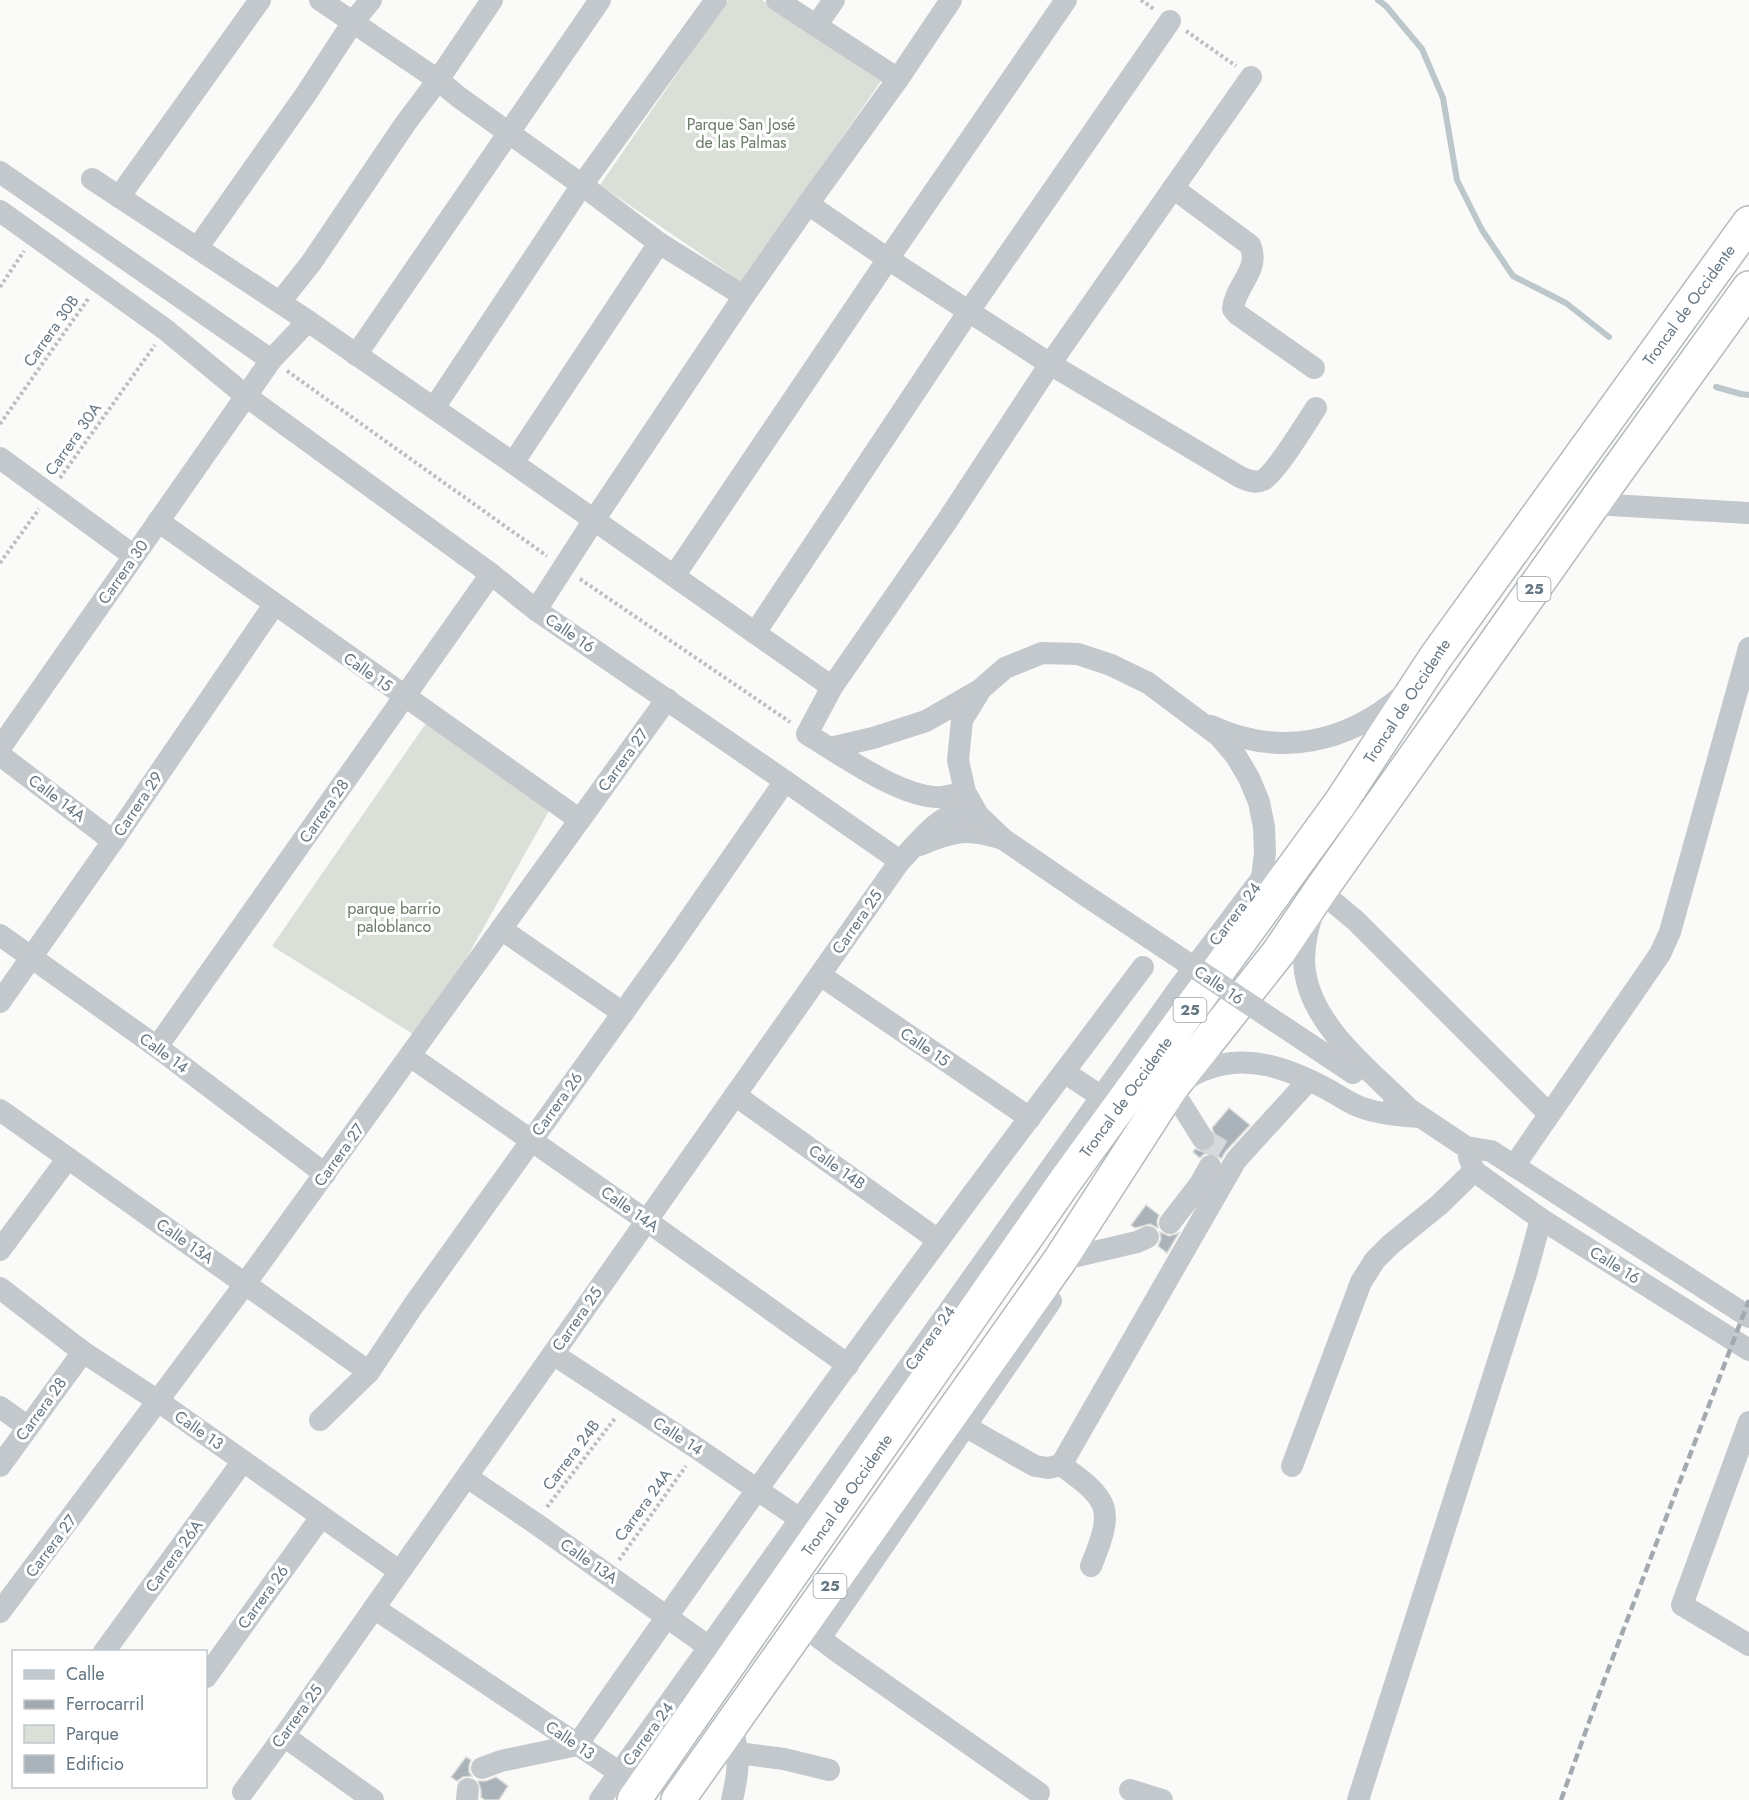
<svg xmlns="http://www.w3.org/2000/svg" width="1749" height="1800" viewBox="0 0 1749 1800" font-family="Jost,sans-serif">
	<rect width="100%" height="100%" fill="#fafaf8"/>
	<g fill="#dadfd7">
		<polygon points="728,0 762,0 881,81 742,282 600,185"/>
		<polygon points="431,716 554,802 421,1039 272,946"/>
	</g>
	<g fill="none" stroke-linecap="round" stroke-linejoin="round">
		<g stroke="#bbc7cb" stroke-width="6">
			<polyline points="1378,0 1386,6 1422,49 1443,98 1457,180 1482,230 1513,276 1566,303 1609,337"/>
			<polyline points="1716,387 1741,394 1749,395"/>
		</g>
	</g>
	<g fill="#aab3b9" stroke="#dcdcda" stroke-width="1.5">
		<polygon points="1229,1108 1250,1125 1226,1151 1221,1159 1216,1154 1210,1153 1204,1154 1200,1158 1193,1152 1195,1149 1204,1152 1211,1150 1215,1146 1216,1138 1212,1128"/>
		<polygon points="1146,1205 1159,1215 1157,1221 1158,1228 1150,1224 1135,1228 1131,1225"/>
		<polygon points="1160,1232 1169,1236 1179,1233 1167,1253 1158,1246 1161,1239"/>
		<polygon points="466,1757 471,1760 469,1766 469,1772 472,1776 463,1777 457,1781 451,1777"/>
		<polygon points="496,1777 508,1786 499,1800 485,1800 481,1797 481,1790 478,1781 486,1781"/>
	</g>
	<g fill="none" stroke-linecap="round" stroke-linejoin="round">
		<polyline stroke="#d5d9db" stroke-width="22" stroke-dasharray="22 11" stroke-linecap="butt" points="1203,1139 1226,1153"/>
		<defs>
			<g id="highway">
				<polyline points="634,1800 1066,1180 1341,802 1435,658 1749,223"/>
				<polyline points="678,1800 1060,1260 1171,1088 1278,953 1320,891 1602,492 1749,288"/>
			</g>
		</defs>
		<use href="#highway" stroke="#b4b9bd" stroke-width="36"/>
		<g stroke="#bbbfc2" stroke-width="4" stroke-dasharray="3 3" stroke-linecap="butt">
			<polyline points="1141,0 1155,10"/>
			<polyline points="1186,31 1236,66"/>
			<polyline points="0,287 24,251"/>
			<polyline points="287,371 547,556"/>
			<polyline points="0,424 88,299"/>
			<polyline points="60,478 155,345"/>
			<polyline points="0,563 39,509"/>
			<polyline points="580,579 790,722"/>
			<polyline points="547,1507 616,1417"/>
			<polyline points="619,1560 686,1466"/>
		</g>
		<g stroke="#c3c8cc" stroke-width="22">
			<polyline points="320,0 438,80 460,98 582,185 659,243 744,296"/>
			<polyline points="777,0 898,79"/>
			<polyline points="816,26 834,0"/>
			<polyline points="0,172 271,360"/>
			<polyline points="92,179 308,321 513,463 832,687"/>
			<path d="M1173,188L1250,245C1261,270 1235,285 1233,309L1237,314L1314,368"/>
			<polyline points="119,197 260,0"/>
			<polyline points="808,204 898,79 951,0"/>
			<polyline points="0,211 166,330 246,396 491,574 536,610 785,781 900,861"/>
			<polyline points="198,247 306,94 353,22 371,0"/>
			<polyline points="280,302 311,263 405,124 438,80 492,0"/>
			<polyline points="356,355 600,0"/>
			<polyline points="434,408 582,185 716,0"/>
			<polyline points="0,458 134,556"/>
			<polyline points="513,463 659,243"/>
			<polyline points="1593,504 1749,513"/>
			<polyline points="158,521 580,820"/>
			<polyline points="674,576 888,259 1066,0"/>
			<path d="M536,610L594,520L744,296L808,204L888,259L1050,364L1240,477C1247,480 1255,484 1263,480C1276,473 1306,423 1316,408"/>
			<polyline points="755,633 969,311 1170,21"/>
			<path d="M1211,726C1280,758 1347,743 1403,695"/>
			<polyline points="0,748 246,396 271,360 308,321"/>
			<polyline points="830,748 873,738 926,721 978,691"/>
			<polyline points="0,755 113,841"/>
			<path d="M965,792C958,793 950,796 942,797C904,800 840,754 807,734L832,687L947,521L1050,364L1251,77"/>
			<path d="M920,845C955,830 967,828 1003,839"/>
			<polyline points="1082,893 1003,839 978,815 965,792 958,760 962,720 981,689 1005,668 1042,653 1078,654 1111,665 1148,683 1219,736 1236,756 1249,778 1259,802 1264,827 1265,853 1262,878 1259,891"/>
			<polyline points="501,929 623,1013"/>
			<polyline points="0,935 157,1047 325,1174"/>
			<polyline points="820,975 1030,1118"/>
			<polyline points="0,1002 113,841 274,605"/>
			<polyline points="157,1047 491,574"/>
			<polyline points="410,1056 647,1221 848,1365"/>
			<polyline points="1064,1072 1143,967"/>
			<polyline points="735,1095 938,1240"/>
			<polyline points="1394,1099 1466,1147 1491,1151 1749,1317"/>
			<path d="M1407,1107C1370,1070 1313,1027 1305,972C1301,944 1311,917 1320,891L1355,920L1549,1114"/>
			<polyline points="0,1110 369,1372"/>
			<path d="M1203,1139L1171,1088C1182,1082 1193,1074 1204,1070C1247,1052 1289,1069 1327,1089C1338,1095 1349,1103 1360,1107C1379,1114 1399,1116 1419,1117"/>
			<polyline points="1469,1157 1474,1171 1541,1219 1749,1350"/>
			<polyline points="1514,1166 1660,954 1670,932 1749,648"/>
			<polyline points="1170,1223 1200,1184 1210,1166"/>
			<polyline points="0,1250 68,1158"/>
			<polyline points="1060,1260 1137,1242 1148,1237"/>
			<polyline points="0,1288 83,1352 158,1401 399,1571"/>
			<polyline points="553,1354 698,1449 800,1519"/>
			<polyline points="0,1407 28,1427"/>
			<polyline points="949,1417 1035,1466 1048,1468 1061,1465 1236,1160 1309,1080"/>
			<polyline points="320,1420 369,1372 413,1306 668,950 785,781"/>
			<polyline points="1749,1422 1682,1605 1749,1645"/>
			<path d="M1061,1465C1110,1500 1115,1508 1091,1566"/>
			<polyline points="0,1466 83,1352"/>
			<polyline points="1292,1466 1361,1282 1375,1260 1390,1245 1439,1205 1474,1171"/>
			<polyline points="467,1477 535,1523 709,1647"/>
			<polyline points="374,1608 620,1773 634,1774"/>
			<polyline points="0,1612 245,1284 667,699"/>
			<polyline points="809,1630 838,1652 1039,1793"/>
			<polyline points="820,1638 1051,1301"/>
			<polyline points="104,1652 243,1461"/>
			<polyline points="206,1677 321,1517"/>
			<polyline points="284,1736 373,1800"/>
			<polyline points="738,1753 784,1759 829,1770"/>
			<path d="M482,1768L501,1761L577,1745C735,1518 897,1293 1064,1072L1102,1097"/>
			<polyline points="1130,1790 1162,1800"/>
			<path d="M243,1792L284,1736L900,861C917,845 934,818 959,813C965,812 972,814 978,815"/>
			<polyline points="467,1800 468,1789"/>
			<polyline points="600,1800 1179,988 1262,878"/>
			<path d="M732,1800C737,1779 740,1761 735,1739"/>
			<polyline points="1358,1800 1526,1274 1541,1219"/>
		</g>
		<use href="#highway" stroke="#fff" stroke-width="33"/>
		<polyline stroke="#a2aab0" stroke-width="4.5" stroke-dasharray="9 4.5" stroke-linecap="butt" points="1561,1800 1602,1686 1749,1300"/>
		<polyline stroke="#c3c8cc" stroke-width="22" points="1082,893 1353,1073"/>
	</g>
	<g text-anchor="middle" dominant-baseline="central" stroke-width="6" stroke-linejoin="round" paint-order="stroke">
		<g fill="#fff" stroke="#939fa8" stroke-width="1.5">
			<rect x="1517.5" y="577" width="33" height="24" rx="4.5"/>
			<rect x="1173.5" y="998" width="33" height="24" rx="4.5"/>
			<rect x="813.5" y="1574" width="33" height="24" rx="4.5"/>
		</g>
		<g font-size="15" font-weight="bold" fill="#657683">
			<text x="1534" y="589">25</text>
			<text x="1190" y="1010">25</text>
			<text x="830" y="1586">25</text>
		</g>
		<g font-size="16" fill="#687a64" stroke="#fff">
			<text x="741" y="124">Parque San José<tspan x="741" dy="18">de las Palmas</tspan></text>
			<text x="394" y="908">parque barrio<tspan x="394" dy="18">paloblanco</tspan></text>
		</g>
		<g font-size="16" fill="#657683" stroke="#fff">
			<text transform="translate(1689 305) rotate(-54)">Troncal de Occidente</text>
			<text transform="translate(51 331) rotate(-55)">Carrera 30B</text>
			<text transform="translate(73 439) rotate(-55)">Carrera 30A</text>
			<text transform="translate(123 572) rotate(-55)">Carrera 30</text>
			<text transform="translate(570 633) rotate(34)">Calle 16</text>
			<text transform="translate(368 672) rotate(35)">Calle 15</text>
			<text transform="translate(1407 701) rotate(-57)">Troncal de Occidente</text>
			<text transform="translate(623 760) rotate(-54)">Carrera 27</text>
			<text transform="translate(57 798) rotate(37)">Calle 14A</text>
			<text transform="translate(138 804) rotate(-56)">Carrera 29</text>
			<text transform="translate(324 811) rotate(-55)">Carrera 28</text>
			<text transform="translate(1235 914) rotate(-53)">Carrera 24</text>
			<text transform="translate(857 922) rotate(-55)">Carrera 25</text>
			<text transform="translate(1219 985) rotate(34)">Calle 16</text>
			<text transform="translate(925 1047) rotate(34)">Calle 15</text>
			<text transform="translate(164 1053) rotate(36)">Calle 14</text>
			<text transform="translate(1126 1097) rotate(-54)">Troncal de Occidente</text>
			<text transform="translate(557 1104) rotate(-54)">Carrera 26</text>
			<text transform="translate(339 1155) rotate(-54)">Carrera 27</text>
			<text transform="translate(837 1167) rotate(35)">Calle 14B</text>
			<text transform="translate(630 1209) rotate(35)">Calle 14A</text>
			<text transform="translate(185 1241) rotate(35)">Calle 13A</text>
			<text transform="translate(1615 1265) rotate(32)">Calle 16</text>
			<text transform="translate(577 1319) rotate(-55)">Carrera 25</text>
			<text transform="translate(930 1338) rotate(-55)">Carrera 24</text>
			<text transform="translate(41 1409) rotate(-54)">Carrera 28</text>
			<text transform="translate(199 1430) rotate(35)">Calle 13</text>
			<text transform="translate(678 1436) rotate(33)">Calle 14</text>
			<text transform="translate(571 1455) rotate(-53)">Carrera 24B</text>
			<text transform="translate(847 1495) rotate(-55)">Troncal de Occidente</text>
			<text transform="translate(643 1505) rotate(-54)">Carrera 24A</text>
			<text transform="translate(51 1546) rotate(-53)">Carrera 27</text>
			<text transform="translate(174 1556) rotate(-54)">Carrera 26A</text>
			<text transform="translate(589 1561) rotate(35)">Calle 13A</text>
			<text transform="translate(263 1597) rotate(-54)">Carrera 26</text>
			<text transform="translate(297 1716) rotate(-54)">Carrera 25</text>
			<text transform="translate(648 1734) rotate(-54)">Carrera 24</text>
			<text transform="translate(570 1740) rotate(34)">Calle 13</text>
		</g>
	</g>
	<rect x="12" y="1650" width="195" height="138" fill="#ffffff" stroke="#c1c8cd" stroke-width="1.5"/>
	<rect x="24" y="1670" width="30" height="9" fill="#c3c8cc" stroke="#c1c8cd" stroke-width="1.5"/>
	<text x="66" y="1680" font-size="18" fill="#657683">Calle</text>
	<rect x="24" y="1700" width="30" height="9" fill="#a2aab0" stroke="#c1c8cd" stroke-width="1.5"/>
	<text x="66" y="1710" font-size="18" fill="#657683">Ferrocarril</text>
	<rect x="24" y="1725" width="30" height="18" fill="#dadfd7" stroke="#c1c8cd" stroke-width="1.5"/>
	<text x="66" y="1740" font-size="18" fill="#657683">Parque</text>
	<rect x="24" y="1755" width="30" height="18" fill="#aab3b9" stroke="#c1c8cd" stroke-width="1.5"/>
	<text x="66" y="1770" font-size="18" fill="#657683">Edificio</text>
</svg>
